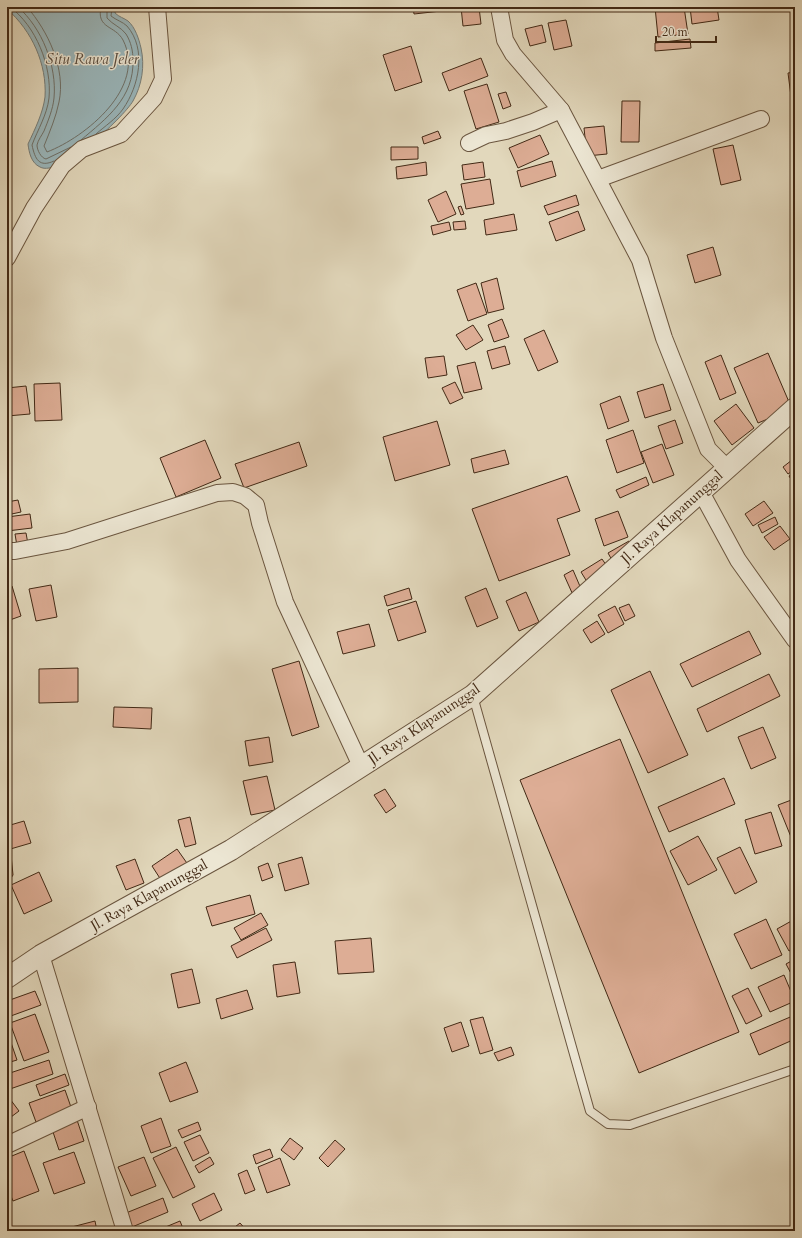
<svg xmlns="http://www.w3.org/2000/svg" width="802" height="1238" viewBox="0 0 802 1238" font-family="Cardo,serif">
	<rect width="100%" height="100%" fill="#e2d8bc"/>
	<filter id="stains"><feTurbulence type="fractalNoise" baseFrequency=".005" numOctaves="4"/><feColorMatrix values="0 0 0 0 .2 0 0 0 0 .09 0 0 0 0 .02 0 0 0 .5 -.17"/></filter>
	<radialGradient id="worn" r=".72"><stop offset=".6" stop-color="#630" stop-opacity="0"/><stop offset="1" stop-color="#630" stop-opacity=".3"/></radialGradient>
	<path fill="#9ab7bc" stroke="#777e79" d="M7,7H116L115,13C119,17 124,18 128,21C135,27 139,39 141,48C145,66 142,85 133,101C123,118 59,178 40,167C31,163 29,152 28,144C35,129 43,113 45,97C47,64 32,31 7,9Z"/>
	<g fill="none" stroke-linecap="round" stroke-linejoin="round">
		<g stroke="#6e7068" stroke-width="1">
			<path d="M10,7C36,26 52,66 49,98C47,115 38,129 32,145C35,159 39,168 54,161"/>
			<path d="M18,7C42,28 57,66 54,98C53,109 48,121 44,131C42,135 38,140 37,145C37,150 41,158 46,159L71,147"/>
			<path d="M27,7C48,31 66,69 59,102C56,117 50,131 44,146L47,152C86,137 147,87 123,40C115,25 96,29 101,7"/>
			<path d="M96,134C105,126 116,119 123,109C139,86 147,49 127,26C123,22 116,20 111,16L112,7"/>
			<path d="M81,140C107,118 134,98 133,60C133,51 131,42 126,34C121,27 113,25 107,18V7"/>
		</g>
	</g>
	<g fill="#ddad95" stroke="#422915">
		<polygon points="413,7 441,7 441,11 414,14"/>
		<polygon points="461,7 479,7 481,24 463,26"/>
		<polygon points="655,7 684,7 688,34 658,37"/>
		<polygon points="690,7 717,7 719,20 692,24"/>
		<polygon points="566,20 572,46 554,50 548,23"/>
		<polygon points="542,25 546,42 530,46 525,29"/>
		<polygon points="690,39 691,48 655,51 655,43"/>
		<polygon points="411,46 422,82 395,91 383,55"/>
		<polygon points="481,58 488,76 449,91 442,73"/>
		<polygon points="795,72 795,104 792,104 788,73"/>
		<polygon points="487,84 499,122 476,129 464,91"/>
		<polygon points="506,92 511,106 503,109 498,94"/>
		<polygon points="622,101 640,101 639,142 621,142"/>
		<polygon points="604,126 607,154 587,156 584,128"/>
		<polygon points="438,131 441,138 424,144 422,137"/>
		<polygon points="540,135 549,154 518,168 509,148"/>
		<polygon points="733,145 741,180 721,185 713,149"/>
		<polygon points="391,147 418,147 418,159 391,160"/>
		<polygon points="552,161 556,176 521,187 517,171"/>
		<polygon points="426,162 427,175 397,179 396,167"/>
		<polygon points="483,162 485,177 464,180 462,165"/>
		<polygon points="490,179 494,204 466,209 461,184"/>
		<polygon points="446,191 456,214 438,222 428,200"/>
		<polygon points="576,195 579,205 548,215 544,206"/>
		<polygon points="461,206 464,214 461,215 458,207"/>
		<polygon points="578,211 585,230 556,241 549,222"/>
		<polygon points="514,214 517,230 486,235 484,220"/>
		<polygon points="465,221 466,229 454,230 453,222"/>
		<polygon points="449,222 451,230 433,235 431,226"/>
		<polygon points="713,247 721,275 695,283 687,255"/>
		<polygon points="497,278 504,309 488,313 481,283"/>
		<polygon points="476,283 487,314 468,321 457,290"/>
		<polygon points="502,319 509,337 494,342 488,325"/>
		<polygon points="473,325 483,340 466,350 456,335"/>
		<polygon points="544,330 558,362 538,371 524,339"/>
		<polygon points="505,346 510,364 492,369 487,351"/>
		<polygon points="768,353 792,409 758,423 734,368"/>
		<polygon points="721,355 736,393 720,400 705,362"/>
		<polygon points="444,356 447,375 428,378 425,358"/>
		<polygon points="475,362 482,389 464,393 457,366"/>
		<polygon points="455,382 463,398 450,404 442,388"/>
		<polygon points="60,383 62,420 35,421 34,384"/>
		<polygon points="663,384 671,410 645,418 637,392"/>
		<polygon points="26,386 30,414 7,416 7,388"/>
		<polygon points="620,396 629,421 608,429 600,404"/>
		<polygon points="736,404 754,428 732,445 714,421"/>
		<polygon points="675,420 683,443 666,449 658,426"/>
		<polygon points="437,421 450,465 395,481 383,437"/>
		<polygon points="633,430 644,463 617,473 606,440"/>
		<polygon points="205,440 221,478 176,497 160,458"/>
		<polygon points="299,442 307,466 244,488 235,464"/>
		<polygon points="662,444 674,475 653,483 641,452"/>
		<polygon points="505,450 509,464 474,473 471,459"/>
		<polygon points="792,460 795,464 795,469 788,474 783,467"/>
		<polygon points="795,472 795,486 789,476"/>
		<polygon points="567,476 580,511 557,519 570,555 499,581 472,509"/>
		<polygon points="646,477 649,485 620,498 616,490"/>
		<polygon points="18,500 21,512 7,515 7,502"/>
		<polygon points="764,501 773,513 753,526 745,514"/>
		<polygon points="618,511 628,537 604,546 595,519"/>
		<polygon points="30,514 32,528 7,531 7,517"/>
		<polygon points="775,517 778,524 762,533 758,525"/>
		<polygon points="780,526 790,539 774,550 764,537"/>
		<polygon points="26,533 28,544 17,546 15,534"/>
		<polygon points="629,541 634,550 613,562 608,553"/>
		<polygon points="602,559 611,572 589,585 581,572"/>
		<polygon points="573,570 582,591 573,595 564,575"/>
		<polygon points="51,585 57,617 36,621 29,589"/>
		<polygon points="12,586 21,616 7,621 7,588"/>
		<polygon points="409,588 412,599 387,606 384,596"/>
		<polygon points="486,588 498,618 477,627 465,597"/>
		<polygon points="526,592 539,622 519,631 506,601"/>
		<polygon points="416,601 426,632 398,641 388,610"/>
		<polygon points="629,604 635,616 625,621 619,608"/>
		<polygon points="615,606 624,624 608,633 598,615"/>
		<polygon points="597,621 605,634 591,643 583,630"/>
		<polygon points="369,624 375,646 343,654 337,632"/>
		<polygon points="749,631 761,654 692,687 680,664"/>
		<polygon points="299,661 319,727 292,736 272,669"/>
		<polygon points="78,668 78,702 39,703 39,669"/>
		<polygon points="650,671 688,755 648,773 611,690"/>
		<polygon points="769,674 780,696 707,732 697,709"/>
		<polygon points="114,707 152,708 151,729 113,727"/>
		<polygon points="763,727 776,758 751,769 738,737"/>
		<polygon points="269,737 273,762 249,766 245,741"/>
		<polygon points="620,739 739,1032 639,1073 520,780"/>
		<polygon points="267,776 275,810 251,815 243,781"/>
		<polygon points="724,778 735,804 669,832 658,807"/>
		<polygon points="385,789 396,806 386,813 374,795"/>
		<polygon points="794,799 795,836 791,837 778,805"/>
		<polygon points="771,812 782,846 755,854 745,820"/>
		<polygon points="190,817 196,844 185,847 178,820"/>
		<polygon points="24,821 31,843 7,850 7,826"/>
		<polygon points="698,836 717,870 688,885 670,851"/>
		<polygon points="740,847 757,882 735,894 717,858"/>
		<polygon points="177,849 189,866 163,883 152,866"/>
		<polygon points="11,855 13,875 7,884 7,856"/>
		<polygon points="302,857 309,884 285,891 278,864"/>
		<polygon points="135,859 144,883 126,890 116,866"/>
		<polygon points="268,863 273,877 262,881 258,867"/>
		<polygon points="39,872 52,901 24,914 11,885"/>
		<polygon points="250,895 255,914 212,926 206,907"/>
		<polygon points="261,913 268,925 241,940 234,928"/>
		<polygon points="766,919 782,955 751,969 734,934"/>
		<polygon points="795,919 795,948 789,951 777,929"/>
		<polygon points="266,928 272,940 237,958 231,946"/>
		<polygon points="371,938 374,972 338,974 335,941"/>
		<polygon points="795,959 795,981 786,964"/>
		<polygon points="295,962 300,993 277,997 273,965"/>
		<polygon points="192,969 200,1003 178,1008 171,974"/>
		<polygon points="784,975 795,1001 770,1012 758,987"/>
		<polygon points="748,988 762,1016 746,1024 732,996"/>
		<polygon points="247,990 253,1009 221,1019 216,999"/>
		<polygon points="35,991 41,1005 8,1017 7,1001"/>
		<polygon points="35,1014 49,1052 24,1061 10,1023"/>
		<polygon points="795,1015 795,1039 759,1055 750,1034"/>
		<polygon points="483,1017 493,1050 480,1054 470,1020"/>
		<polygon points="461,1022 469,1046 452,1052 444,1028"/>
		<polygon points="7,1031 17,1060 7,1063"/>
		<polygon points="511,1047 514,1055 498,1061 494,1053"/>
		<polygon points="49,1060 53,1074 10,1089 7,1074"/>
		<polygon points="186,1062 198,1092 170,1102 159,1073"/>
		<polygon points="65,1074 69,1085 40,1096 36,1085"/>
		<polygon points="65,1090 72,1110 36,1122 29,1103"/>
		<polygon points="7,1095 19,1111 7,1120"/>
		<polygon points="161,1118 171,1146 151,1153 141,1126"/>
		<polygon points="77,1120 84,1141 59,1150 52,1129"/>
		<polygon points="198,1122 201,1130 182,1138 178,1130"/>
		<polygon points="200,1135 209,1153 193,1161 184,1142"/>
		<polygon points="290,1138 303,1148 294,1160 281,1150"/>
		<polygon points="335,1140 345,1149 328,1167 319,1158"/>
		<polygon points="176,1147 195,1187 173,1198 153,1158"/>
		<polygon points="270,1149 273,1157 256,1164 253,1155"/>
		<polygon points="24,1151 39,1191 13,1201 7,1186 7,1158"/>
		<polygon points="74,1152 85,1183 54,1194 43,1163"/>
		<polygon points="144,1157 156,1186 131,1196 118,1167"/>
		<polygon points="210,1157 214,1164 199,1173 195,1166"/>
		<polygon points="280,1158 290,1185 267,1193 258,1167"/>
		<polygon points="247,1170 255,1190 245,1194 238,1174"/>
		<polygon points="214,1193 222,1210 200,1221 192,1204"/>
		<polygon points="163,1198 168,1212 132,1227 126,1213"/>
		<polygon points="95,1221 97,1231 60,1231 60,1230"/>
		<polygon points="180,1221 184,1231 156,1231"/>
		<polygon points="240,1223 247,1231 230,1231"/>
	</g>
	<g fill="none" stroke-linecap="round" stroke-linejoin="round">
		<defs>
			<polyline id="service" points="473,696 590,1111 608,1124 630,1125 795,1069"/>
			<g id="minor">
				<polyline points="499,7 505,40 513,54 561,110 640,260 664,338 708,449 727,468"/>
				<polyline points="469,143 486,135 506,131 533,122 561,110"/>
				<polyline points="598,179 761,119"/>
				<polyline points="7,258 34,208 62,166 82,149 121,134 154,98 163,79 157,7"/>
				<polyline points="701,492 738,560 795,640"/>
				<polyline points="7,551 15,551 67,541 217,493 233,492 245,496 256,505 260,523 285,602 361,766"/>
				<polyline points="41,955 125,1231"/>
				<polyline points="7,1145 88,1107"/>
			</g>
			<polyline id="tertiary" points="7,978 41,955 231,850 473,695 795,408"/>
		</defs>
		<use href="#service" stroke="#6a553f" stroke-width="10"/>
		<use href="#minor" stroke="#6a553f" stroke-width="18"/>
		<use href="#tertiary" stroke="#6a553f" stroke-width="22"/>
		<use href="#service" stroke="#ece6d3" stroke-width="8"/>
		<use href="#minor" stroke="#ece6d3" stroke-width="16"/>
		<use href="#tertiary" stroke="#ece6d3" stroke-width="20"/>
	</g>
	<g text-anchor="middle" dominant-baseline="central" stroke-width="3" stroke-linejoin="round" paint-order="stroke">
		<g font-size="14" fill="#422915" stroke="#ece6d3">
			<text transform="translate(672 517) rotate(-42)">Jl. Raya Klapanunggal</text>
			<text transform="translate(424 724) rotate(-34)">Jl. Raya Klapanunggal</text>
			<text transform="translate(149 895) rotate(-29)">Jl. Raya Klapanunggal</text>
		</g>
		<g font-size="15" font-style="italic" fill="#584c3f" stroke="#ece6d3">
			<text x="92" y="59">Situ Rawa Jeler</text>
		</g>
	</g>
	<rect width="802" height="1238" fill="none" stroke="#e2d8bc" stroke-width="24"/>
	<rect x="8" y="8" width="786" height="1222" fill="none" stroke="#422915" stroke-width="2"/>
	<rect x="12" y="12" width="778" height="1214" fill="none" stroke="#422915"/>
	<path d="M656 36v6h60v-6" fill="none" stroke="#422915" stroke-width="2"/>
	<text x="662" y="36" font-size="12" fill="#422915" stroke="#ece6d3" stroke-width="3" paint-order="stroke">20 m</text>
	<rect width="100%" height="100%" filter="url(#stains)"/>
	<rect width="100%" height="100%" fill="url(#worn)"/>
</svg>
